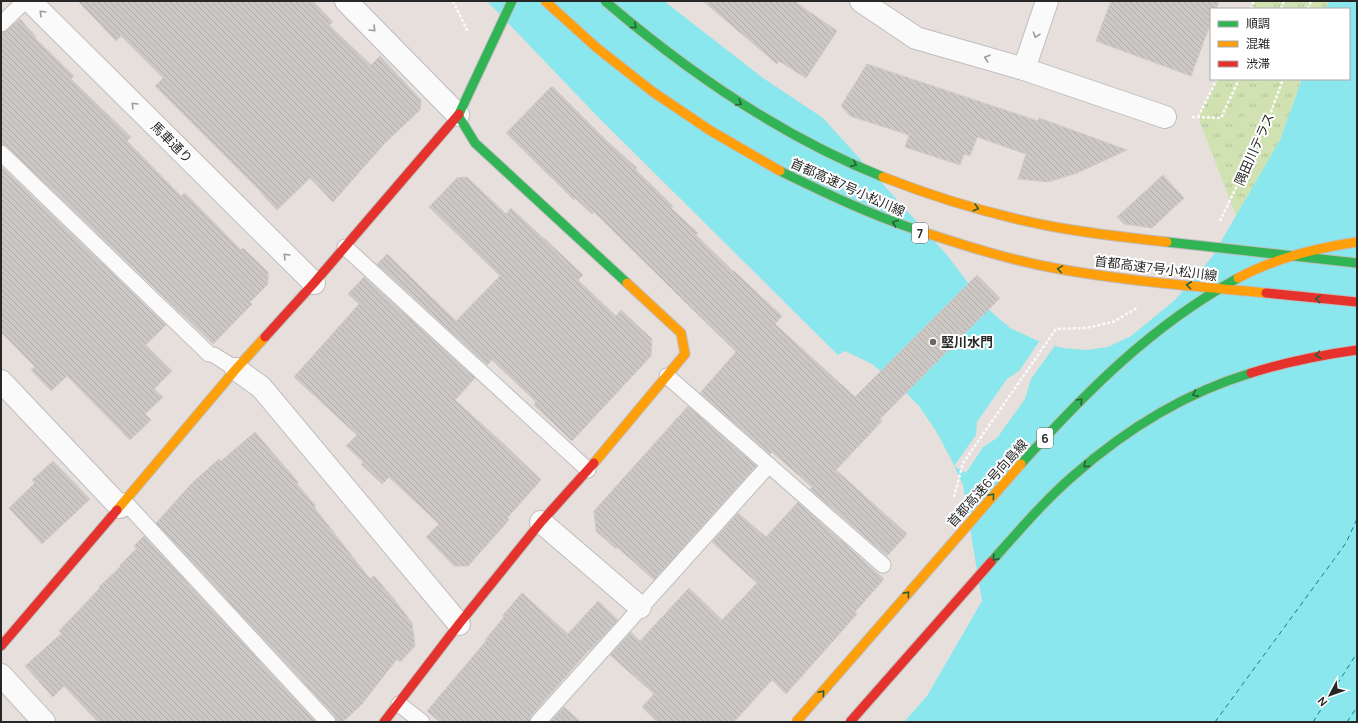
<svg xmlns="http://www.w3.org/2000/svg" width="1358" height="723" viewBox="0 0 1358 723" font-family="Manrope,'Noto Sans JP',sans-serif">
	<defs>
		<pattern id="park-tufts" width="24" height="20" patternUnits="userSpaceOnUse"><rect width="24" height="20" fill="#d1e2b2"/><path d="M3 7l-1-3M5 7V3M7 7l1-3M15 17l-1-3M17 17v-4M19 17l1-3" fill="none" stroke="#b3c299"/></pattern>
		<pattern id="building-back-hatch" width="6" height="6" patternUnits="userSpaceOnUse"><rect width="6" height="6" fill="#ccc8c5"/><path d="M-1 5l2 2M0 0l6 6M5-1l2 2" fill="none" stroke="#afaca9"/></pattern>
	</defs>
	<rect width="100%" height="100%" fill="#e6dfdc"/>
	<g fill="url(#park-tufts)">
		<polygon points="1254,1 1329,1 1326,9 1251,9"/>
		<polygon points="1217,79 1302,79 1280,140 1236,216 1198,117"/>
	</g>
	<polygon fill="#8ae7ed" points="487,1 664,1 763,78 823,118 947,255 987,308 1010,328 1036,340 1062,348 1087,350 1108,347 1131,336 1175,300 1212,257 1280,140 1302,79 1349,79 1349,9 1326,9 1329,1 1357,1 1357,722 904,722 927,696 982,601 963,485 951,459 936,431 919,406 902,389 872,364 845,351 838,355 600,119"/>
	<polygon fill="#e6dfdc" points="1040,340 1056,344 1031,379 1025,399 997,438 983,447 966,473 954,466 976,435 977,422 1007,379 1020,370"/>
	<g fill="none" stroke-linecap="round" stroke-linejoin="round">
		<g stroke="#088194" stroke-width="1" stroke-dasharray="5 4" stroke-linecap="butt">
			<polyline points="1215,722 1346,543 1357,519"/>
			<polyline points="1313,722 1357,653"/>
			<polyline points="1347,722 1357,707"/>
		</g>
	</g>
	<g fill="url(#building-back-hatch)" stroke="#d1cbc8">
		<polygon points="78,1 313,1 333,22 329,25 371,65 380,56 421,100 420,110 385,143 333,202 310,178 277,210 261,193 262,193 155,86 163,78 121,36 116,41"/>
		<polygon points="703,1 794,1 837,31 806,78 779,61 777,64"/>
		<polygon points="1111,1 1219,1 1216,9 1211,9 1211,22 1191,76 1096,41"/>
		<polygon points="20,19 36,37 35,38 74,76 71,79 131,137 127,141 181,196 185,193 241,250 243,248 268,272 268,284 250,302 252,304 213,344 7,147 1,144 1,33 7,30"/>
		<polygon points="867,64 1038,121 1039,118 1127,150 1077,173 1048,182 1018,179 1026,154 977,137 970,156 964,154 960,165 905,147 909,135 850,116 841,106"/>
		<polygon points="552,86 608,142 637,168 635,169 673,206 671,208 698,233 696,235 733,271 734,271 782,316 775,324 855,397 977,275 1000,298 880,419 882,421 836,470 907,534 887,556 810,489 812,487 772,452 770,454 700,393 736,352 594,212 592,214 575,198 574,200 506,133"/>
		<polygon points="1,166 166,325 146,345 172,371 154,389 163,397 145,414 151,420 130,440 67,376 51,391 31,370 35,367 1,332"/>
		<polygon points="1163,175 1184,198 1152,228 1124,224 1117,217"/>
		<polygon points="467,177 506,214 511,208 543,238 544,238 583,275 578,280 616,316 621,310 652,339 651,356 572,441 534,405 536,402 492,360 487,365 377,264 387,254 456,321 500,276 429,207 457,178"/>
		<polygon points="364,277 475,378 455,400 506,446 541,480 507,518 509,520 468,566 454,566 426,537 439,524 389,477 382,484 361,464 363,462 346,446 357,435 294,377 359,304 348,294"/>
		<polygon points="688,406 756,466 654,580 617,547 616,549 596,531 594,511"/>
		<polygon points="255,432 298,482 297,484 316,506 314,507 370,579 374,576 394,599 412,623 415,646 400,662 397,659 362,704 343,722 337,722 335,716 156,523 192,483 219,459 221,461"/>
		<polygon points="53,461 90,499 42,544 9,508 35,483 32,480"/>
		<polygon points="798,502 884,579 855,612 857,614 786,694 772,680 734,722 657,722 642,707 654,694 610,655 631,632 640,641 689,588 722,620 757,583 712,542 738,513 766,537"/>
		<polygon points="144,536 316,722 98,722 64,686 53,697 25,666 62,633 59,631 100,588 99,587 121,566 120,565 136,549 134,546"/>
		<polygon points="522,593 568,634 598,601 618,620 590,650 589,650 531,716 529,722 440,722 427,711 486,641 485,640 504,617 503,615"/>
		<polygon points="564,707 581,722 550,722"/>
	</g>
	<g fill="none" stroke-linecap="round" stroke-linejoin="round">
		<defs>
			<g id="lane">
				<polyline points="1,24 25,1"/>
				<polyline points="1,153 209,354 214,355 236,369"/>
				<polyline points="345,247 588,470"/>
				<polyline points="667,376 883,565"/>
				<polyline points="124,501 328,722"/>
				<polyline points="399,704 422,722"/>
				<polyline points="538,722 769,465"/>
			</g>
			<g id="street">
				<polyline points="30,1 314,283"/>
				<polyline points="346,1 458,115"/>
				<polyline points="861,1 916,38 1024,69 1165,117"/>
				<polyline points="1024,69 1047,1"/>
				<polyline points="236,369 261,387 459,624"/>
				<polyline points="1,381 120,507"/>
				<polyline points="541,522 640,607"/>
				<polyline points="1,675 44,722"/>
			</g>
			<g id="fast">
				<polyline points="459,114 512,1"/>
				<polyline points="458,115 475,143 627,283"/>
			</g>
			<g id="slow">
				<polyline points="594,463 685,354 681,333 627,283"/>
				<polyline points="117,510 236,369 265,337"/>
			</g>
			<g id="jam">
				<polyline points="265,337 314,283 459,114"/>
				<polyline points="1,646 117,510"/>
				<polyline points="384,722 459,624 541,522 594,463"/>
			</g>
		</defs>
		<use href="#lane" stroke="#bfbdbe" stroke-width="17"/>
		<use href="#street" stroke="#bfbdbe" stroke-width="24"/>
		<use href="#fast" stroke="#bfbdbe" stroke-width="11"/>
		<use href="#slow" stroke="#bfbdbe" stroke-width="11"/>
		<use href="#jam" stroke="#bfbdbe" stroke-width="11"/>
		<g stroke="#fbfafa" stroke-width="2.5" stroke-dasharray="3 2" stroke-linecap="butt">
			<polyline points="453,1 468,32"/>
			<polyline points="1251,9 1254,1"/>
			<polyline points="1281,9 1284,1"/>
			<polyline points="1308,9 1311,1"/>
			<polyline points="1192,117 1221,118 1239,79"/>
			<polyline points="1198,117 1217,79"/>
			<polyline points="1220,221 1267,123 1283,79"/>
			<polyline points="954,497 963,463 1056,329 1086,328 1113,322 1137,308"/>
		</g>
		<use href="#lane" stroke="#fbfafa" stroke-width="15"/>
		<use href="#street" stroke="#fbfafa" stroke-width="22"/>
		<use href="#fast" stroke="#30b455" stroke-width="9"/>
		<use href="#slow" stroke="#ff9f0a" stroke-width="9"/>
		<use href="#jam" stroke="#e5322d" stroke-width="9"/>
		<defs>
			<g id="fast-bridge">
				<path d="M605,1C689,73 780,136 883,177"/>
				<path d="M780,171C827,194 873,216 923,232"/>
				<polyline points="1167,242 1357,263"/>
				<path d="M1021,464C1087,391 1151,326 1238,278"/>
				<path d="M991,562C1017,533 1043,502 1073,476C1124,431 1185,393 1251,373"/>
			</g>
			<g id="slow-bridge">
				<polyline points="545,1 597,48 653,92 711,131 780,171"/>
				<path d="M883,177C939,199 996,216 1055,227C1093,234 1130,238 1167,242"/>
				<path d="M923,232C966,246 1010,260 1054,268C1124,281 1195,286 1266,293"/>
				<path d="M1238,278C1275,258 1316,248 1357,242"/>
				<polyline points="796,722 1021,464"/>
			</g>
			<g id="jam-bridge">
				<polyline points="1266,293 1357,302"/>
				<path d="M1251,373C1286,362 1321,355 1357,350"/>
				<polyline points="850,722 991,562"/>
			</g>
		</defs>
		<use href="#fast-bridge" stroke="#bfbcbb" stroke-width="11" stroke-linecap="butt"/>
		<use href="#slow-bridge" stroke="#bfbcbb" stroke-width="11" stroke-linecap="butt"/>
		<use href="#jam-bridge" stroke="#bfbcbb" stroke-width="11" stroke-linecap="butt"/>
		<use href="#fast-bridge" stroke="#30b455" stroke-width="9"/>
		<use href="#slow-bridge" stroke="#ff9f0a" stroke-width="9"/>
		<use href="#jam-bridge" stroke="#e5322d" stroke-width="9"/>
	</g>
	<defs><path id="oneway-chevron" d="M-2-3.5L2.5 0L-2 3.5" fill="none" stroke-width="1.6" stroke-linecap="round" stroke-linejoin="round"/></defs>
	<g stroke="#9c9b9b">
		<use href="#oneway-chevron" transform="translate(42 13) rotate(-135)"/>
		<use href="#oneway-chevron" transform="translate(373 29) rotate(46)"/>
		<use href="#oneway-chevron" transform="translate(1036 35) rotate(109)"/>
		<use href="#oneway-chevron" transform="translate(987 58) rotate(-164)"/>
		<use href="#oneway-chevron" transform="translate(134 105) rotate(-135)"/>
		<use href="#oneway-chevron" transform="translate(286 256) rotate(-135)"/>
	</g>
	<g stroke="#2b5f39">
		<use href="#oneway-chevron" transform="translate(634 26) rotate(39)"/>
		<use href="#oneway-chevron" transform="translate(739 103) rotate(31)"/>
		<use href="#oneway-chevron" transform="translate(854 164) rotate(24)"/>
		<use href="#oneway-chevron" transform="translate(976 208) rotate(16)"/>
		<use href="#oneway-chevron" transform="translate(895 223) rotate(-158)"/>
		<use href="#oneway-chevron" transform="translate(1060 269) rotate(-171)"/>
		<use href="#oneway-chevron" transform="translate(1189 285) rotate(-173)"/>
		<use href="#oneway-chevron" transform="translate(1318 299) rotate(-175)"/>
		<use href="#oneway-chevron" transform="translate(1318 355) rotate(169)"/>
		<use href="#oneway-chevron" transform="translate(1195 394) rotate(156)"/>
		<use href="#oneway-chevron" transform="translate(1080 401) rotate(-45)"/>
		<use href="#oneway-chevron" transform="translate(1086 465) rotate(140)"/>
		<use href="#oneway-chevron" transform="translate(992 496) rotate(-49)"/>
		<use href="#oneway-chevron" transform="translate(995 558) rotate(132)"/>
		<use href="#oneway-chevron" transform="translate(907 594) rotate(-49)"/>
		<use href="#oneway-chevron" transform="translate(822 693) rotate(-49)"/>
	</g>
	<circle fill="#6a6766" stroke="#fff" stroke-width="1.5" cx="933" cy="342" r="4"/>
	<g text-anchor="middle" dominant-baseline="central" stroke-width="4" stroke-linejoin="round" paint-order="stroke">
		<g fill="#fff" stroke="#686868" stroke-width="1">
			<rect x="912" y="223" width="16" height="20" rx="3"/>
			<rect x="1037" y="428" width="16" height="20" rx="3"/>
		</g>
		<g font-size="12" font-weight="bold" fill="#272727">
			<text x="920" y="233">7</text>
			<text x="1045" y="438">6</text>
		</g>
		<g font-size="13" fill="#272727" stroke="#fff">
			<text transform="translate(172 142) rotate(45)">馬車通り</text>
			<text transform="translate(1254 149) rotate(-66)">隅田川テラス</text>
			<text transform="translate(848 187) rotate(24)">首都高速7号小松川線</text>
			<text transform="translate(1156 268) rotate(7)">首都高速7号小松川線</text>
			<text transform="translate(987 483) rotate(-48)">首都高速6号向島線</text>
		</g>
		<g font-size="13" font-weight="bold" fill="#272727" stroke="#fff" text-anchor="start">
			<text x="941" y="342">堅川水門</text>
		</g>
	</g>
	<rect width="1358" height="723" fill="none" stroke="#272727" stroke-width="4"/>
	<rect x="1210" y="8" width="140" height="72" fill="#ffffff" stroke="#a9a9a9"/>
	<rect x="1218" y="21" width="20" height="6" fill="#30b455" stroke="#a9a9a9"/>
	<text x="1246" y="28" font-size="12" fill="#272727">順調</text>
	<rect x="1218" y="41" width="20" height="6" fill="#ff9f0a" stroke="#a9a9a9"/>
	<text x="1246" y="48" font-size="12" fill="#272727">混雑</text>
	<rect x="1218" y="61" width="20" height="6" fill="#e5322d" stroke="#a9a9a9"/>
	<text x="1246" y="68" font-size="12" fill="#272727">渋滞</text>
	<g transform="translate(1330 695) rotate(229)" stroke="#ffffff" stroke-width="3" paint-order="stroke">
	<path d="M0-3L7 15L0 10L-7 15Z" fill="#272727"/>
	<text y="-6" font-size="11" font-weight="bold" text-anchor="middle" fill="#272727">N</text>
	</g>
</svg>
